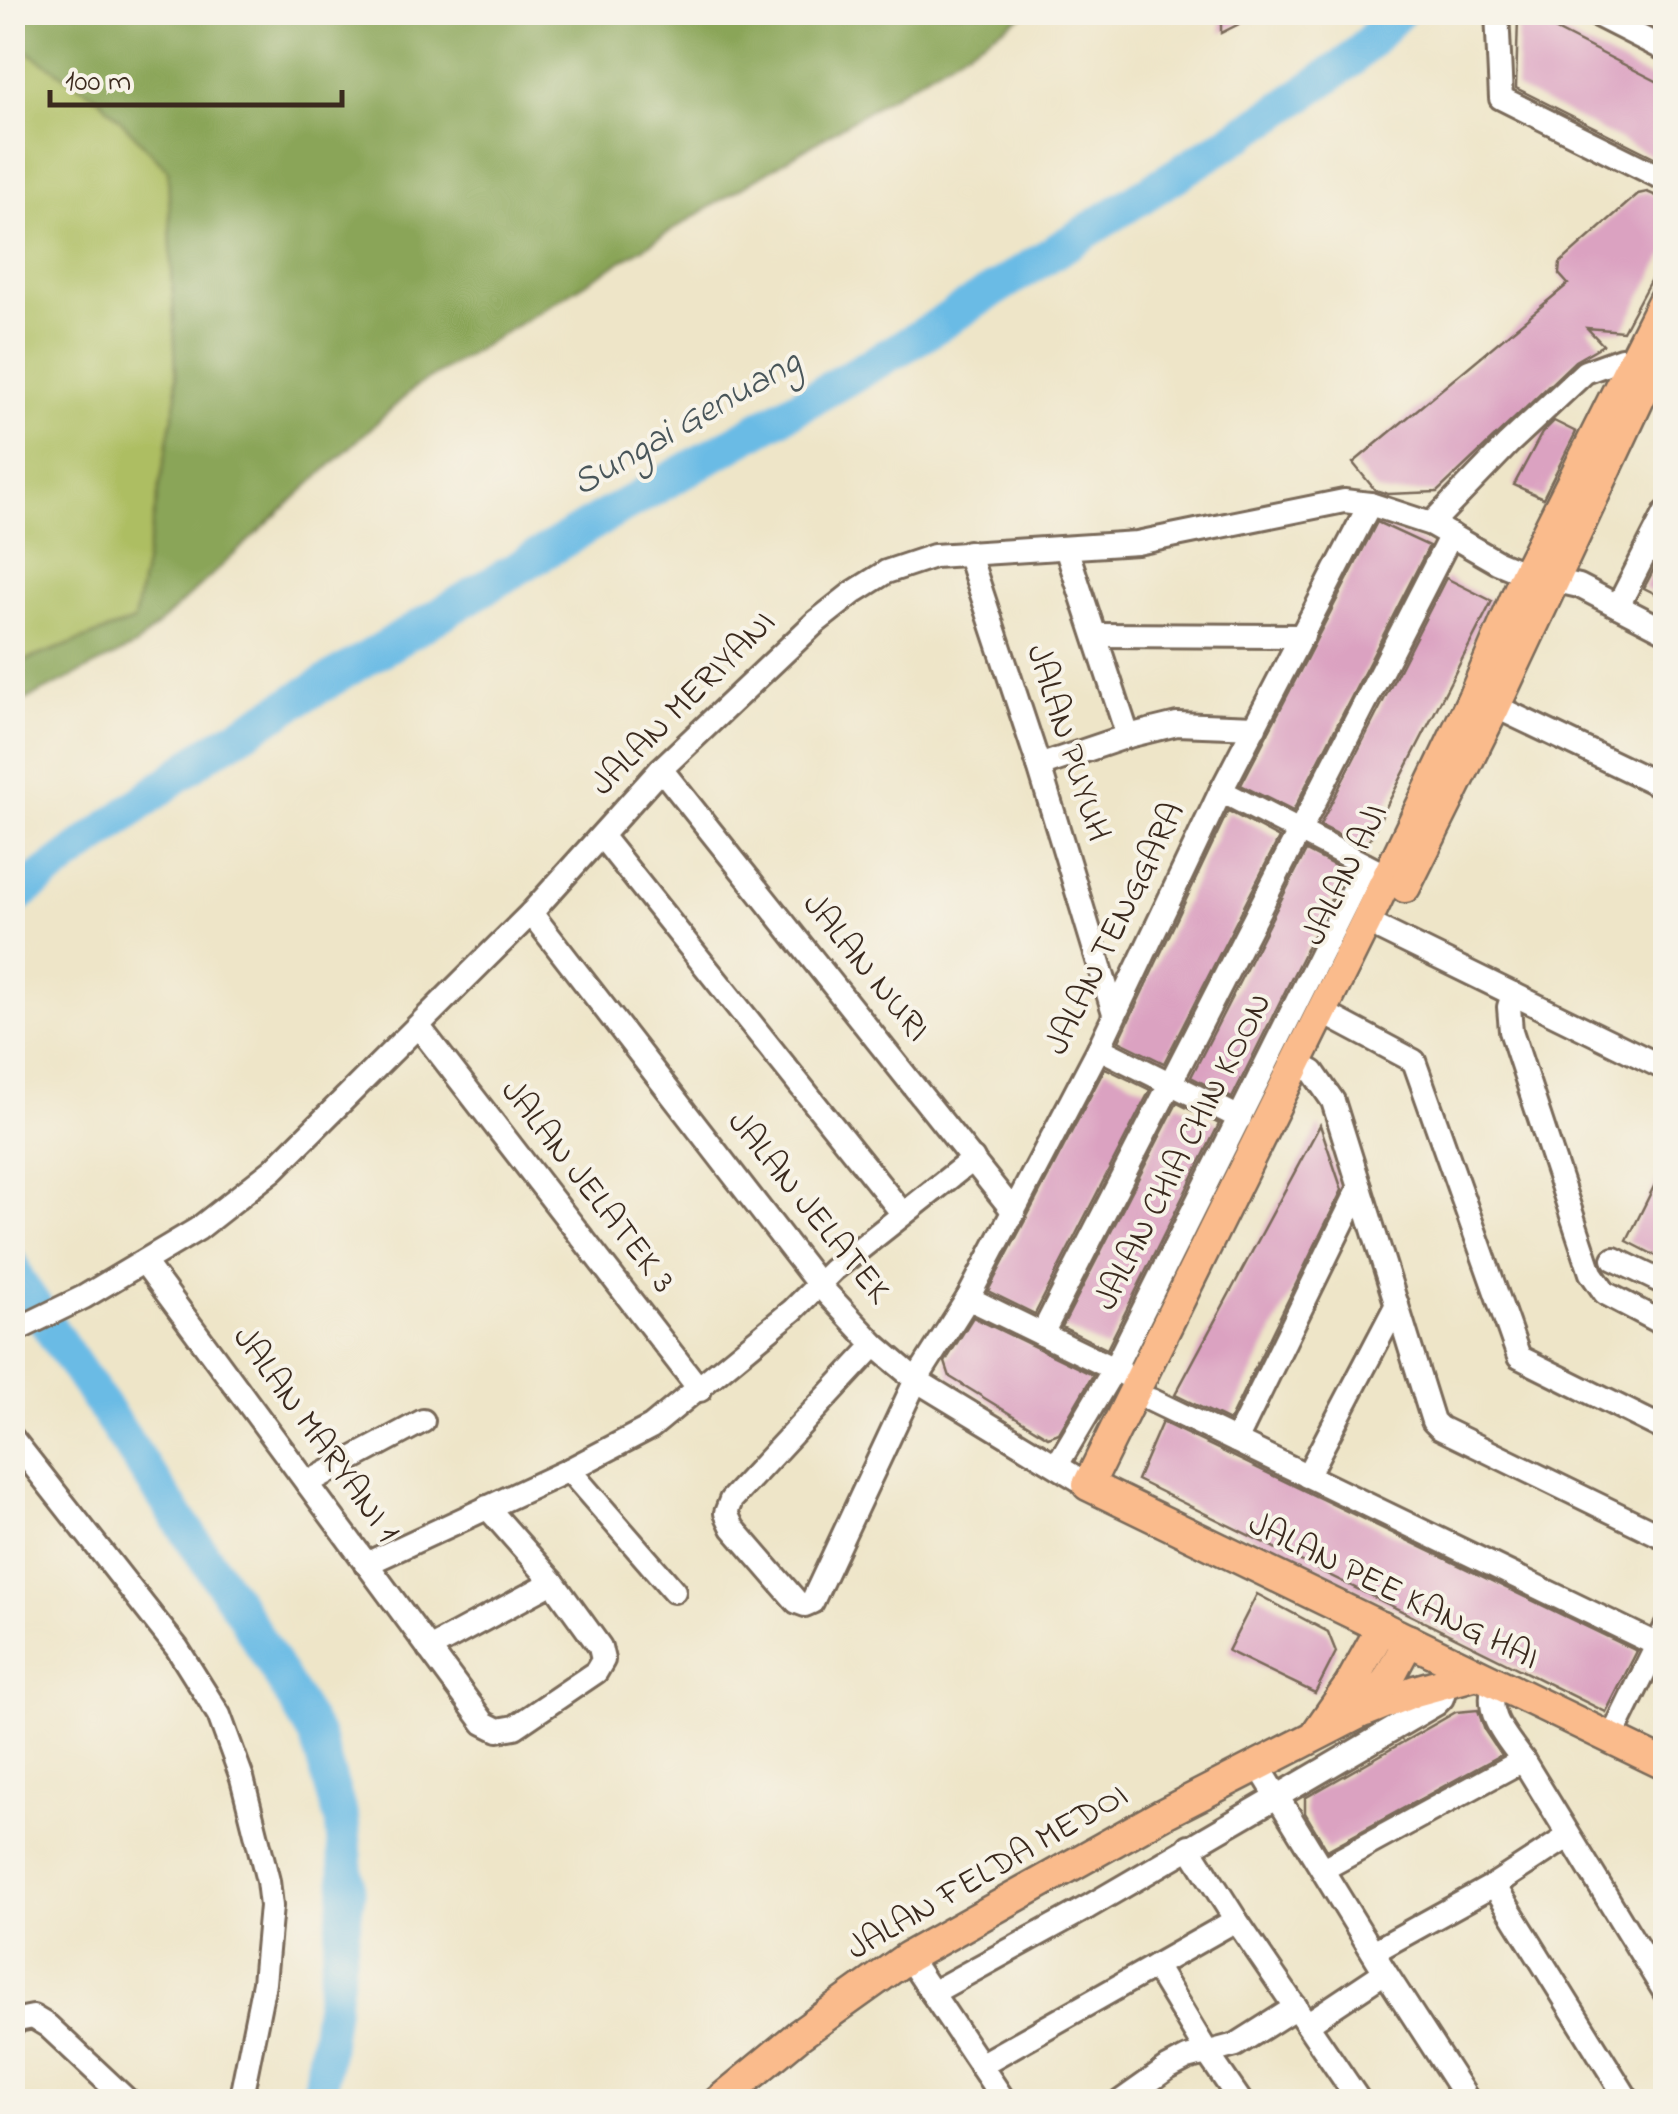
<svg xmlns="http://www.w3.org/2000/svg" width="1678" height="2114" viewBox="0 0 1678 2114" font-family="'Indie Flower',sans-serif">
	<rect width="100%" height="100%" fill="#f7f3e8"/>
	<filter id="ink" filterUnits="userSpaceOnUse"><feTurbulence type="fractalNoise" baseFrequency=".01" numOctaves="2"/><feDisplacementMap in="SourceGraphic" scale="20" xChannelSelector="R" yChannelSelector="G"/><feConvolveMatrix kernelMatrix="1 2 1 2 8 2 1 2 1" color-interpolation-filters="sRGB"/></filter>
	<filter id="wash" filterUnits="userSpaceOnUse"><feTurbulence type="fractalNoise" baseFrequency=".0048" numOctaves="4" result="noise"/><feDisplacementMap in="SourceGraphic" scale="40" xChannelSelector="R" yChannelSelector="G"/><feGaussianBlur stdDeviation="2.25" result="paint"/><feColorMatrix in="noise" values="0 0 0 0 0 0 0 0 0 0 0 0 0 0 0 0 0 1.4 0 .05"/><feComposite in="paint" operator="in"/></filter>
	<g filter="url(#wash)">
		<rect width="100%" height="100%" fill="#eee5c8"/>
		<polygon fill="#adbe62" stroke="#747440" stroke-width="2.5" points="13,42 100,99 168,170 177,395 134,621 13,665"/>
		<polygon fill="#8aa558" stroke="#62683b" stroke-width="2.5" points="13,12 1027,12 1027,13 414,388 135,646 13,706 13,665 134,621 177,395 168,170 100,99 13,42"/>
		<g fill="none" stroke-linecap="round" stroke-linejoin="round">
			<g stroke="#6abbe5" stroke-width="35">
				<polyline points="12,900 208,753 590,525 911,342 1284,107 1350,61 1399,12"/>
				<polyline points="12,1266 18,1281 245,1617 316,1736 342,1821 348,1891 318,2102"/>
			</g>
		</g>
		<g id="blocks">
			<g fill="#dba2c1">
				<polygon points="1221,12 1263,12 1221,33"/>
				<polygon points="1527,15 1666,86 1666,163 1516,88 1518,17"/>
				<polygon points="1647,192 1666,200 1666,251 1623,331 1587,328 1603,345 1575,361 1437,492 1388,494 1375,490 1353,463 1568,284 1559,274 1560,263 1638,194"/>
				<polygon points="1554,421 1576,432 1543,498 1514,485 1542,433"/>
				<polygon points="1377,522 1429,546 1293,811 1241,785"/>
				<polygon points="1666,546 1666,599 1644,588"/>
				<polygon points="1446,578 1492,601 1365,848 1320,825"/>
				<polygon points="1228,811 1279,838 1164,1063 1119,1041"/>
				<polygon points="1306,851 1345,871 1232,1098 1191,1077"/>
				<polygon points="1105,1068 1150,1090 1035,1314 988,1291"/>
				<polygon points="1177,1103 1219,1124 1107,1349 1062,1327"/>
				<polygon points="1320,1125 1342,1190 1229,1421 1175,1395"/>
				<polygon points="1666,1162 1666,1261 1627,1241"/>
				<polygon points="973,1317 1093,1375 1059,1433 1048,1437 950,1377 945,1362"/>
				<polygon points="1162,1422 1637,1651 1606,1712 1137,1480"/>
				<polygon points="1257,1594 1328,1632 1336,1652 1315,1693 1228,1651"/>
				<polygon points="1478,1710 1485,1731 1501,1755 1327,1850 1305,1813 1305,1798 1456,1712"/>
			</g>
		</g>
	</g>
	<g filter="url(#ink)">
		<use href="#blocks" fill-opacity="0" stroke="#7a6b5a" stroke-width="2.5"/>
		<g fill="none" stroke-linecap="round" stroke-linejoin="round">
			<defs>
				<g id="minor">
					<polyline points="1497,12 1501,98 1666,180"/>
					<polyline points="1591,12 1666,50"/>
					<polyline points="1431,524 1508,444 1585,372 1621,359 1647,361"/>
					<polyline points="1066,548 1128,736"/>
					<polyline points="968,552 1039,766 1114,1013"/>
					<polyline points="1618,606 1666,512"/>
					<polyline points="1096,635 1303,636"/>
					<polyline points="1484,701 1666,788"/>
					<polyline points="1039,766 1128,736 1177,724 1255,727"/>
					<polyline points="661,769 1014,1212"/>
					<polyline points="1221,791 1379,872"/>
					<polyline points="602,837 903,1214"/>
					<polyline points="531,913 819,1285 875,1345 916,1380 1088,1485"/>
					<polyline points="1366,922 1666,1069"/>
					<polyline points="1513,994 1509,1007 1511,1031 1591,1273 1605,1293 1666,1325"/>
					<polyline points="1322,1012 1414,1061 1519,1357 1666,1430"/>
					<polyline points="419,1027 700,1390"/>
					<polyline points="1099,1048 1240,1118"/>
					<polyline points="1296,1063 1313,1072 1333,1101 1433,1421 1440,1428 1666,1538"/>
					<polyline points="1614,1259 1666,1284"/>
					<polyline points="144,1262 484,1723 498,1730 515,1727 596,1672 603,1660 600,1647 553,1582 487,1507"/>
					<polyline points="968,1298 1126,1375"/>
					<polyline points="12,1332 84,1297 198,1229 273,1170 531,913 661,769 816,622 854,592 886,572 934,556 1137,543 1344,501 1370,504 1431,524 1497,562 1526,574 1579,586 1666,631"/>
					<polyline points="1042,1334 1451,535"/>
					<polyline points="875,1345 731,1500 726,1513 733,1528 797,1602 805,1605 812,1602 916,1380 968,1298 1099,1048 1221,791 1370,504"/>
					<polyline points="1151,1400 1666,1649"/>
					<polyline points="12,1438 177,1648 219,1715 242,1778 268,1881 271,1906 264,1983 240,2102"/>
					<polyline points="1236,1441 1360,1187"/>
					<polyline points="1057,1465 1114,1369 1365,865"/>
					<polyline points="569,1470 674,1591"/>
					<polyline points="1307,1476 1397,1304"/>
					<polyline points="307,1483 423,1421"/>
					<polyline points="366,1564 569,1470 651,1427 793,1310 833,1270 973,1159"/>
					<polyline points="429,1649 553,1582"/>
					<path d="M1494,1682C1485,1715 1504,1734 1523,1760L1666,1994"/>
					<polyline points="1611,1739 1666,1627"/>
					<polyline points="1258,1765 1385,1972 1469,2102"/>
					<polyline points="1189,1846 1236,1920 1360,2102"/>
					<polyline points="1323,1869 1523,1760"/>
					<polyline points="1494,1885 1629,2102"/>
					<polyline points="1373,1952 1494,1885 1569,1836"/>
					<polyline points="908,1957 1005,2102"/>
					<polyline points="1155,1966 1208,2054 1241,2102"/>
					<polyline points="932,1993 1088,1907 1436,1704 1442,1698 1447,1681"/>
					<polyline points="1307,2024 1385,1972"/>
					<polyline points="12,2026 18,2020 33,2017 48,2026 129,2102"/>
					<polyline points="980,2065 1236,1920"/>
					<polyline points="1120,2102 1168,2068 1187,2058 1236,2045 1296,2007"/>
				</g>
				<g id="major">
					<polyline points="1666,295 1526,574 1474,696 1366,922 1088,1485 1666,1765"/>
					<polyline points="1405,887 1495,706 1666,341"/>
					<polyline points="1365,1711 1415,1691 1477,1674"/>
					<polyline points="1318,1731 1350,1685 1382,1627"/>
					<polyline points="718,2102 799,2035 908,1957 1163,1814 1358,1714 1387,1681 1409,1640"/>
				</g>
			</defs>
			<use href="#minor" stroke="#7a6b5a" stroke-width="28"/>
			<use href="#major" stroke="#7a6b5a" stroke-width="35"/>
			<use href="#minor" stroke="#fff" stroke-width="22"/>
			<use href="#major" stroke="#fabb8c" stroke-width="30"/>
		</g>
	</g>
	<g text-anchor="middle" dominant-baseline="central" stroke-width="8" stroke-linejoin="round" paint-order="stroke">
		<g font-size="35" fill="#3b2a1e" stroke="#f7f3e8">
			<text transform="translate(684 704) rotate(-45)">JALAN MERIYANI</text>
			<text transform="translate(1067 743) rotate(72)">JALAN PUYUH</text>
			<text transform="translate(1346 875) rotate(-64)">JALAN AJI</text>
			<text transform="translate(1116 929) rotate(-64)">JALAN TENGGARA</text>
			<text transform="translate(865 968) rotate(51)">JALAN NURI</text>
			<text transform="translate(1184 1152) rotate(-63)">JALAN CHIA CHIN KOON</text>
			<text transform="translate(587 1187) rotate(52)">JALAN JELATEK 3</text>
			<text transform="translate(808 1208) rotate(51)">JALAN JELATEK</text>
			<text transform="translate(315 1435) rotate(54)">JALAN MARYANI 1</text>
			<text transform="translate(1393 1592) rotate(26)">JALAN PEE KANG HAI</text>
			<text transform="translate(988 1873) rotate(-30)">JALAN FELDA MEDOI</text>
		</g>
		<g font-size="38" font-style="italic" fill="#49565a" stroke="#f7f3e8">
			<text transform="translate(687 424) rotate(-30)">Sungai Genuang</text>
		</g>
	</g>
	<rect width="1678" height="2114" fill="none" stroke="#f7f3e8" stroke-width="50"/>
	<path d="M50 90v15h292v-15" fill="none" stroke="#3b2a1e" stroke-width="5"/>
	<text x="65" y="90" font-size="30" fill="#3b2a1e" stroke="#f7f3e8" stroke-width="8" paint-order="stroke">100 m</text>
</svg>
